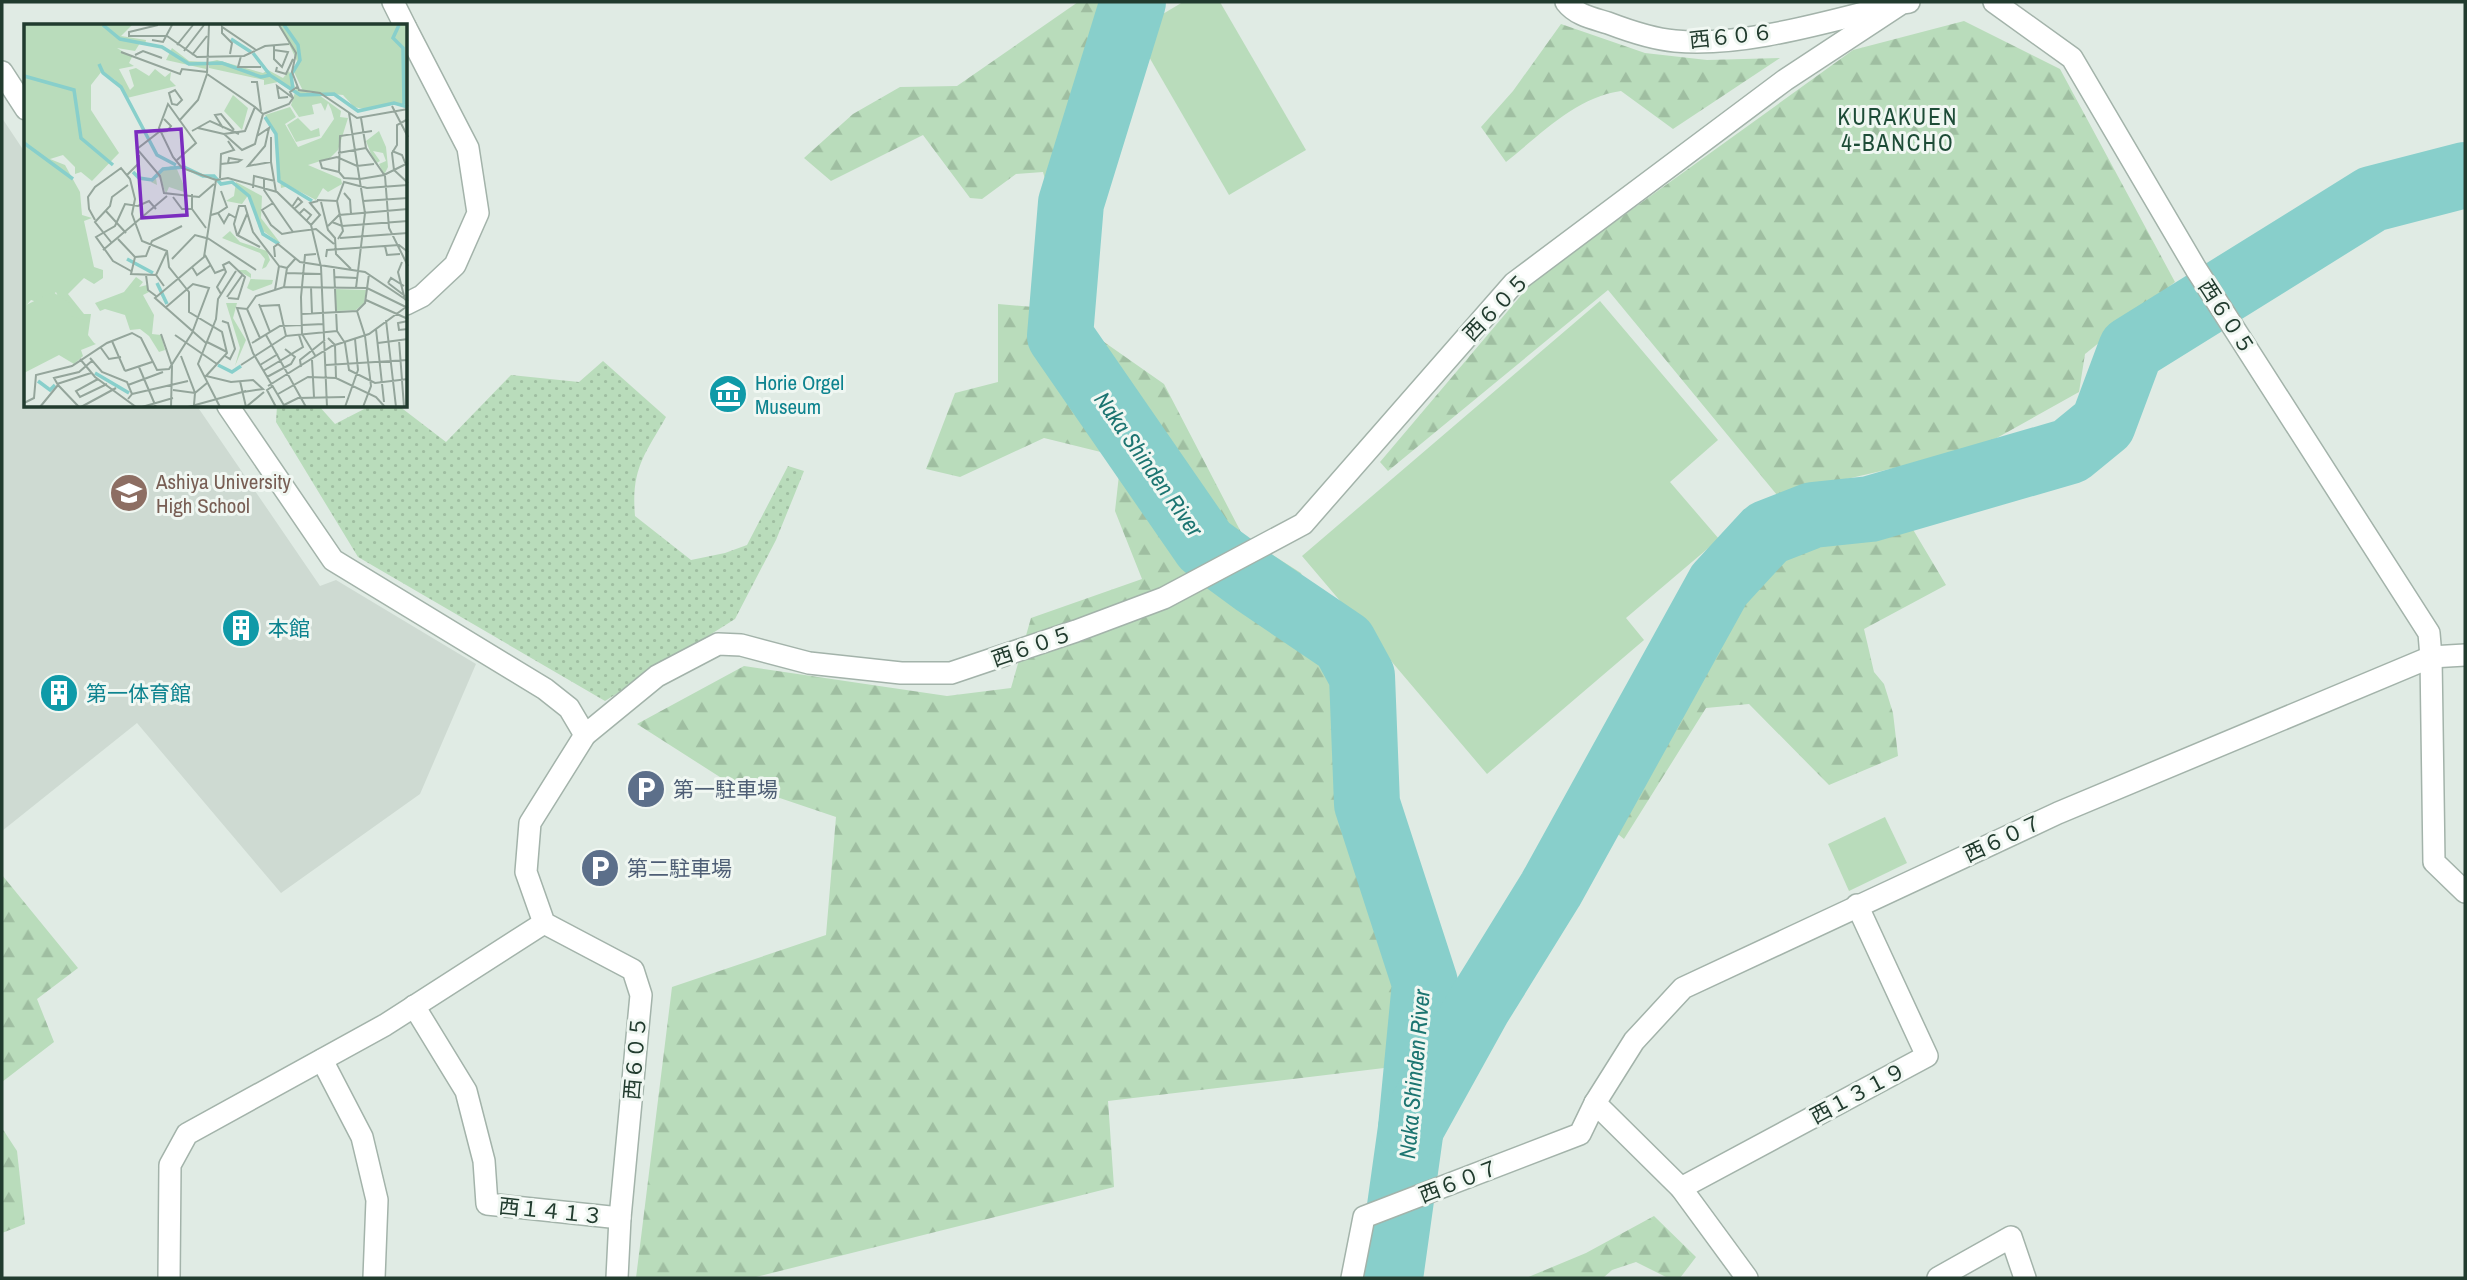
<svg xmlns="http://www.w3.org/2000/svg" width="2467" height="1280" viewBox="0 0 2467 1280" font-family="'Archivo Narrow','Noto Sans JP',sans-serif">
	<defs>
		<pattern id="grass-dots" width="8" height="8" patternUnits="userSpaceOnUse" patternTransform="scale(1.75)"><rect width="8" height="8" fill="#b9dcbb"/><path d="M2 2h.1M6 6h.1" fill="none" stroke="#9fbea1" stroke-width="1.8" stroke-linecap="round"/></pattern>
		<pattern id="forest-firs" width="22" height="20" patternUnits="userSpaceOnUse" patternTransform="scale(1.75)"><rect width="22" height="20" fill="#b9dcbb"/><path d="M5 1l3.5 6h-7zM16 11l3.5 6h-7z" fill="#9fbea1"/></pattern>
	</defs>
	<rect width="100%" height="100%" fill="#e0ebe4"/>
	<polygon fill="#cedad2" points="2,118 26,154 26,406 197,406 320,586 336,580 476,664 420,794 281,893 137,723 2,831"/>
	<path fill="url(#grass-dots)" d="M603,361L666,417C644,456 631,469 635,516L691,560L725,553L747,545L788,466L804,471L776,540L735,619L605,701L358,557L276,422L277,406H319L335,424L370,406H399L446,442L511,375L579,382Z"/>
	<g fill="url(#forest-firs)">
		<polygon points="1078,2 1119,2 1056,218 1043,172 1016,174 982,199 970,198 923,135 831,181 804,158 853,114 900,87 957,86"/>
		<polygon points="1964,21 2060,69 2175,282 2085,354 2079,392 1977,449 1777,495 1608,290 1388,471 1380,462 1534,280 1853,50"/>
		<path d="M1561,24L1645,53L1707,60L1780,58L1673,129L1621,91C1576,97 1540,135 1506,162L1481,127L1513,91Z"/>
		<polygon points="998,304 1057,309 1164,384 1243,536 1301,573 1375,783 1429,920 1384,1068 1108,1101 1114,1187 752,1278 636,1278 672,987 826,935 836,817 723,779 637,724 744,666 947,696 1011,688 1031,618 1142,579 1115,511 1121,457 1044,438 960,477 926,469 955,393 998,382"/>
		<polygon points="1902,511 1946,585 1864,629 1874,672 1884,684 1893,713 1898,756 1829,785 1749,704 1706,708 1624,839 1604,823 1715,610 1770,547"/>
		<polygon points="2,875 78,968 37,999 54,1042 2,1082"/>
		<polygon points="2,1128 17,1151 25,1224 2,1233"/>
		<polygon points="1654,1216 1696,1257 1680,1278 1668,1278 1636,1262 1612,1270 1603,1278 1526,1278 1586,1253"/>
	</g>
	<g fill="#b9dcbb">
		<polygon points="1183,2 1220,2 1306,150 1229,195 1134,31"/>
		<polygon points="1600,301 1718,440 1670,482 1719,539 1626,618 1644,640 1487,774 1302,556"/>
		<polygon points="1885,817 1907,863 1849,891 1828,844"/>
	</g>
	<g fill="none" stroke-linecap="round" stroke-linejoin="round">
		<g stroke="#88cfcb" stroke-width="66">
			<polyline points="1133,2 1071,203 1060,336 1205,546 1254,582 1344,643 1362,676 1367,804 1425,983 1411,1128 1390,1278"/>
			<polyline points="1411,1128 1478,1007 1551,889 1719,585 1767,533 1813,515 1870,509 2070,451 2103,424 2131,349 2372,199 2465,175"/>
		</g>
		<defs>
			<g id="street">
				<polyline points="393,2 405,26"/>
				<path d="M1566,2C1576,15 1592,18 1608,23C1629,31 1652,39 1675,41C1743,47 1822,23 1887,7"/>
				<polyline points="1994,2 2072,58 2196,269 2429,633 2431,657 2434,862 2465,892"/>
				<polyline points="406,28 468,148 478,213 455,265 422,296 406,304"/>
				<polyline points="2,72 26,109"/>
				<polyline points="228,406 333,560 545,689 569,708 585,735"/>
				<polyline points="414,1006 466,1091 484,1161 487,1204 620,1218"/>
				<polyline points="322,1060 362,1137 377,1200 374,1278"/>
				<polyline points="1595,1103 1681,1188 1747,1278"/>
				<polyline points="1681,1188 1927,1056 1857,905"/>
				<polyline points="169,1278 170,1165 187,1134 385,1025 544,923"/>
				<polyline points="617,1278 620,1218 641,995 633,970 544,923 526,872 530,823 585,735 657,676 718,644 741,645 809,663 901,673 951,673 1076,631 1164,598 1303,524 1514,283 1785,80 1902,3 1909,2"/>
				<polyline points="1352,1278 1364,1217 1580,1134 1595,1103 1634,1041 1683,988 2058,813 2431,657 2465,655"/>
				<polyline points="1938,1278 2011,1237 2025,1278"/>
			</g>
		</defs>
		<use href="#street" stroke="#a3b3aa" stroke-width="24"/>
		<use href="#street" stroke="#fff" stroke-width="21"/>
	</g>
	<defs>
		<symbol id="museum-disc" viewBox="-11 -11 22 22"><circle r="9.5" fill="#0f9aa8" stroke="#f0f7f2"/><path d="M0-6L6-3V-2H-6V-3ZM-5-1h2V3h-2ZM-1-1h2V3h-2ZM3-1h2V3H3ZM-6 4H6V6H-6Z" fill="#fff"/></symbol>
		<symbol id="school-disc" viewBox="-11 -11 22 22"><circle r="9.5" fill="#8d6e63" stroke="#f0f7f2"/><path d="M0-5L7-2L0 1L-7-2ZM-4 1L0 2.5L4 1V4Q0 6-4 4Z" fill="#fff"/></symbol>
		<symbol id="building-disc" viewBox="-11 -11 22 22"><circle r="9.5" fill="#0f9aa8" stroke="#f0f7f2"/><path d="M-4-6H4V6H1V3H-1V6H-4ZM-2.5-4.3h1.7v1.8h-1.7ZM.8-4.3h1.7v1.8H.8ZM-2.5-1h1.7V.8h-1.7ZM.8-1h1.7V.8H.8Z" fill="#fff"/></symbol>
		<symbol id="parking-disc" viewBox="-11 -11 22 22"><circle r="9.5" fill="#5c6f8a" stroke="#f0f7f2"/><path d="M-3.5-5.5H1a3.5 3.5 0 0 1 0 7H-1V5.5H-3.5ZM-1-3.4V-.6H.8a1.4 1.4 0 0 0 0-2.8Z" fill="#fff"/></symbol>
	</defs>
	<g fill-rule="evenodd">
		<use href="#museum-disc" x="706" y="372" width="44" height="44"/>
		<use href="#school-disc" x="107" y="471" width="44" height="44"/>
		<use href="#building-disc" x="219" y="606" width="44" height="44"/>
		<use href="#building-disc" x="37" y="671" width="44" height="44"/>
		<use href="#parking-disc" x="624" y="767" width="44" height="44"/>
		<use href="#parking-disc" x="578" y="846" width="44" height="44"/>
	</g>
	<g text-anchor="middle" dominant-baseline="central" stroke-width="6" stroke-linejoin="round" paint-order="stroke">
		<g font-size="21" fill="#213b2e" stroke="#f0f7f2">
			<text transform="translate(1731 36) rotate(-6)">西６０６</text>
			<text transform="translate(1496 307) rotate(-46)">西６０５</text>
			<text transform="translate(2227 317) rotate(57)">西６０５</text>
			<text transform="translate(1032 646) rotate(-19)">西６０５</text>
			<text transform="translate(2003 838) rotate(-25)">西６０７</text>
			<text transform="translate(635 1058) rotate(-85)">西６０５</text>
			<text transform="translate(1858 1093) rotate(-28)">西１３１９</text>
			<text transform="translate(1459 1181) rotate(-21)">西６０７</text>
			<text transform="translate(551 1211) rotate(6)">西１４１３</text>
		</g>
		<g font-size="21" fill="#0d838f" stroke="#f0f7f2" text-anchor="start">
			<text x="755" y="382">Horie Orgel<tspan x="755" dy="24">Museum</tspan></text>
			<text x="268" y="628">本館</text>
			<text x="86" y="693">第一体育館</text>
		</g>
		<g font-size="21" fill="#785e54" stroke="#f0f7f2" text-anchor="start">
			<text x="156" y="481">Ashiya University<tspan x="156" dy="24">High School</tspan></text>
		</g>
		<g font-size="21" fill="#4e5e75" stroke="#f0f7f2" text-anchor="start">
			<text x="673" y="789">第一駐車場</text>
			<text x="627" y="868">第二駐車場</text>
		</g>
		<g font-size="23" letter-spacing="2" fill="#1d4c37" stroke="#f0f7f2">
			<text x="1898" y="116">KURAKUEN<tspan x="1898" dy="26">4-BANCHO</tspan></text>
		</g>
		<g font-size="23" font-style="italic" fill="#1c7571" stroke="#f0f7f2">
			<text transform="translate(1149 464) rotate(55)">Naka Shinden River</text>
			<text transform="translate(1414 1074) rotate(-85)">Naka Shinden River</text>
		</g>
	</g>
	<g transform="translate(24 24)">
		<rect width="383" height="383" fill="#e0ebe4"/>
		<path d="M0,1H108L97,12L122,16L121,21L116,19L111,27L93,24L108,33L105,39L110,42L95,45L106,66L110,62L105,46L112,44L125,52L131,45L141,53L147,48L146,56L152,62L103,74L91,56L78,47L67,61V86L95,129L68,157L57,148L51,150V143L39,131L26,135L41,141L56,168L58,191L68,194L60,197L70,243L79,246V254L70,260L60,254L44,270L60,290H67L64,311L70,319L65,320L44,296L32,268L19,280L7,276L0,284ZM148,24L165,37L182,38V45L142,36ZM193,36L239,49L244,46L259,54L265,47L271,63L266,66L254,58L240,61V56L185,44V38ZM272,65L295,71L317,87L316,93L324,94L314,126L306,134L284,141L317,155L318,160L304,168L299,164L292,176L265,162L257,164L252,111L241,91L266,83L272,93L261,100L274,123L297,114L310,95L307,85L304,79L301,87L297,79L288,81L290,90L275,93L267,81ZM355,107L362,123L364,143L360,151L355,140L362,137L359,129L349,127L356,137L351,140L342,117ZM147,142L152,143L163,169L145,163L142,170L136,153L132,154L133,161L127,158L135,147ZM212,158L238,172L237,194L257,220L235,204L225,170L218,180L202,177L210,172ZM206,207L216,218L243,227L246,236L242,243L238,245L241,235L236,229L198,214ZM213,246H222L227,250V255L249,256L248,260L229,267L223,264L227,254ZM112,253L119,258L115,263L123,261L125,268L119,271L130,291L128,310L137,311L141,326L135,328L125,312L116,305L106,306L101,291L81,285L76,287L71,279L100,268ZM202,279H213L209,294L222,316L211,342L216,324Z" fill="#b9dcbb"/>
		<path d="M29,268L47,280V292L60,296L62,315L72,320L57,326L59,332L50,340L35,331L0,349V282Z" fill="#b9dcbb"/>
		<path d="M256,1H383V81L372,79L340,85L330,83L319,71L279,67L270,48L273,37ZM209,71L224,84L218,106L200,87ZM274,94L287,107L295,104L296,112L272,118L263,101ZM311,265L342,266L340,279L332,286L312,287Z" fill="#b9dcbb"/>
		<path fill="none" stroke="#88cfcb" stroke-width="3.5" d="M79,1L96,15L138,23L165,40L198,39L237,53L246,51L276,71L310,70L334,87L370,79L384,83M260,1L274,21L276,36L267,51L269,65M375,1L369,14L379,24L380,80M207,15L227,28M229,29L246,51M75,40L79,49L97,63L133,131L152,141M0,52L50,66L57,114L89,141M241,93L252,110L255,157L288,177M0,119L49,155M109,148L115,154L128,156L139,145L160,143L179,152H190L197,160L208,158L225,172L239,210L255,220M103,235L129,249M133,259L143,280M194,341L208,348L217,342M71,349L105,369M14,357L26,366L31,361"/>
		<path fill="none" stroke="#94a59b" stroke-width="2" d="M134,1L105,8V12H143L173,33L220,32L241,22L265,20M255,1L272,29L268,48L275,66L296,69L333,94L384,85M128,16L139,18L148,1M153,21L169,1M250,22V35L258,43L264,28L250,26M160,27L180,1M97,28L156,50L158,45L183,48M206,30L208,19L198,9V3L232,26M111,31L119,27L138,34M168,31L183,12M217,32L214,43H237M253,43L252,47L262,50L269,35M183,49L185,1M227,58H233L237,87M151,66L158,76L153,81L148,80L145,69ZM264,73L255,74L253,62L269,74M368,82L384,113M325,89L341,189L332,264M239,90L265,80L269,74L266,68L273,63M337,94L342,124L361,152L365,204L384,242M140,95L147,102L143,107L135,108L113,125L136,152L140,169L175,173L190,160M384,95L373,101V121L368,129L370,146L384,159M155,97L174,76L183,50L231,83L221,107L200,110L218,126L231,120L233,112L239,90L231,83M174,104L200,110M199,104L191,91L197,90L210,106M168,107L186,97L215,110M233,112L245,104L241,122L224,142L247,138L252,168M368,127L378,131L382,141M314,129L342,124M153,136L172,119L144,80L135,104L149,133L158,144L192,156M247,138V113M197,140L214,138L217,136L205,134L204,139M350,140L333,142L313,133L296,137L298,144L315,148L320,154L336,155L360,151L384,139M315,148L316,112L348,107M103,151L115,139V131M196,154L197,130L210,126L204,117M240,154V166L269,208L292,205L310,220M192,156L204,154L253,168L287,201L297,243L303,383M229,164L230,152L251,157M320,169L326,176L327,190M168,170V185L182,204M149,173L158,185H168M293,176L313,177L320,158L343,164L384,161M313,177L319,207L314,215M339,177L384,174M297,178L304,206L311,214L312,230L327,245M249,179L238,186L247,201L258,210L269,208M268,183L274,174L278,178L270,185M81,186L102,209M194,189L203,183L197,167M276,189L280,185L287,191L283,196M187,191L194,189L200,199L205,190L212,194M71,196L65,185L64,173L71,163L97,144L106,155L111,175L108,190L118,217L143,227L145,243L165,268V288L198,308L203,329L182,352L207,358L229,356L239,365L219,368M308,198L318,202L384,197M287,201L296,191L286,179L294,177M304,202L315,191L384,185M214,211L223,190M182,213L232,246M316,214L384,209M94,215L111,233L107,250L132,251L140,262M87,218L71,198L86,182L88,173L104,161M361,222L363,231L376,230M236,223L213,211L210,200L215,182H221L229,208L255,242M79,226L143,172M303,226L302,233L303,226L375,221L384,228M292,230L281,231L277,273L278,310L292,333M181,231L191,249L201,245M111,233L122,232L128,217L158,202M251,233L250,223L254,220L276,238L341,248L384,277M148,235L171,211L182,214M378,238L374,248L381,276M168,243L173,251L187,241M310,245L313,307L321,319L325,346L351,359L384,355M107,247L89,237L72,213L91,202L101,180L114,182L125,177L132,185M262,249L297,250M122,251L124,266L132,272M132,251L143,227M310,253L333,254M364,259L381,272M364,259L367,254L380,262M260,263L263,244L271,235M287,263L288,290M251,266L255,242L263,244M197,270L193,263L202,248L199,241L205,238L221,253L214,275L204,274M203,273L219,250M342,276L384,295M235,280L246,308M236,282L255,281L262,312L313,307M223,285L236,314M333,287L341,312L347,362L339,383M278,290L333,287L341,279L345,250M362,296L372,383M198,297L204,299L211,325L206,335L201,332M384,297L374,299L375,306L384,305M352,305L360,378M137,310L148,342L147,383M151,311L193,340M242,311L282,383M304,314L311,321L312,354M375,316L380,383M88,317L101,347M183,318L203,328M182,319L131,274L180,233L192,156M228,319L256,302L300,300M354,319L384,315M77,324L85,335L97,333M157,332L171,369L170,381M66,334L78,348L103,358L108,370L104,375M56,335L71,353L112,383M288,336L290,373M217,341L262,312M236,341L254,330M302,341L384,336M115,343L132,383M277,343L276,336L301,316M101,347L128,338M239,347L279,323L275,311M243,353L267,340L271,333L261,325M74,355L52,367L56,373L83,360M216,357L222,383M33,360L67,349M34,361L30,354L55,348L69,336M34,361L55,383M104,361L139,348M244,362L308,322L345,310L382,283M249,362L243,366L252,383M149,366L171,369L183,359M108,370L164,357M254,370L284,353L312,354L352,373L361,383M0,379L10,374L12,351L48,342L83,319L108,309L117,314L133,346L145,345L168,309L185,264L169,260L141,284M260,381L274,374L321,373M16,383L34,361M57,383L92,364M118,383L149,374M164,383L222,367M196,383L174,340L192,295L194,275L212,247M222,383L240,368M261,383L229,329L213,284L223,285L232,272L260,263L343,264L384,284M321,383L334,346L331,315"/>
		<path fill="#7b2cbf" fill-opacity="0.15" stroke="#7b2cbf" stroke-width="3.5" d="M157,105L163,191L118,194L112,108Z"/>
		<rect width="383" height="383" fill="none" stroke="#213b2e" stroke-width="3.5"/>
	</g>
	<rect width="2467" height="1280" fill="none" stroke="#213b2e" stroke-width="7"/>
</svg>
